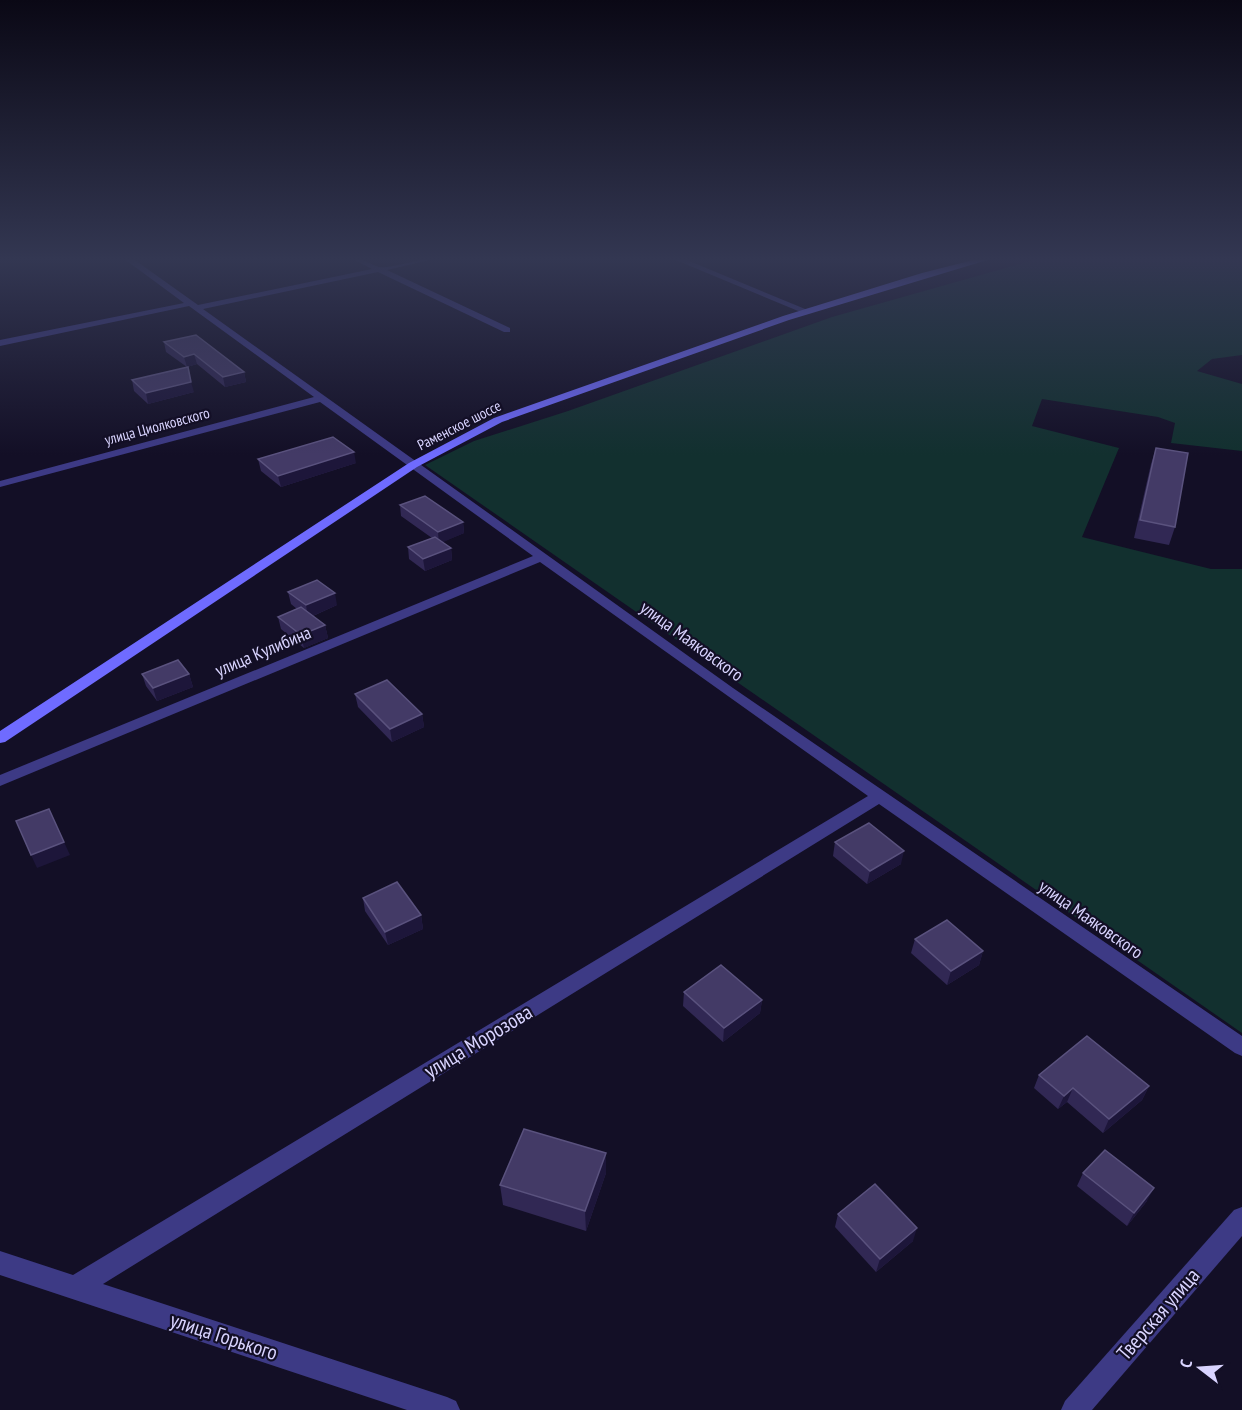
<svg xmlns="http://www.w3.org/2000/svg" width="1242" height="1410" viewBox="0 0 1242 1410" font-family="'PT Sans Narrow',sans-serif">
	<rect width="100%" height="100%" fill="#130f26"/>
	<polygon fill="#12302f" points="1041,258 1242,258 1242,355 1212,359 1197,371 1242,384 1242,451 1171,443 1175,423 1158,417 1042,399 1032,426 1119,448 1082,537 1211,569 1242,569 1242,1033 425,465 474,441 568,411 832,317"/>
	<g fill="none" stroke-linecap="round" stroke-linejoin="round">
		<g fill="#3d3a85" fill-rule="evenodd">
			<path d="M123,258H132L198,305L372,269L351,258C363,258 369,264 379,267C390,269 422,258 438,258L387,270L510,328V332H504L378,272L203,309L733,688L1242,1036V1056L1235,1053L879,804L103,1284L447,1397L456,1401L460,1410H407L0,1275V1251L73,1275L868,796L540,562L0,786V775L533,556L320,402L0,487V481L314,397L189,306L0,346V340L184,303Z"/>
			<polygon points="671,258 682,258 810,311 803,313"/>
			<polygon points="1242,1207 1242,1236 1092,1410 1061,1410 1065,1401 1234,1210"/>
		</g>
		<polygon fill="#6f6bff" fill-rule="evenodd" points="981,258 994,258 789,320 502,422 417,467 5,742 0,743 0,731 409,463 494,418 783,316 922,273"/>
	</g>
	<g fill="#312854">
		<polygon points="164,342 244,372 246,382 225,387 197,364 187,367 166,352"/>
		<polygon points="132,380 194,392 148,404 134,391"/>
		<polygon points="1156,448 1175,527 1169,545 1134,538 1151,464"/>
		<polygon points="258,459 356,463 281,487 261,471"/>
		<polygon points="400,505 463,522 464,533 442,542 451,548 452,560 425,571 409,559 408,547 432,538 401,516"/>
		<polygon points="288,592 337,605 313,616 325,625 328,638 304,648 281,629 278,617 297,609 291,604"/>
		<polygon points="142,674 189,674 193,687 157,701 146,686"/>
		<polygon points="355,694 422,714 424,727 392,742 358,707"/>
		<polygon points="835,842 901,864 867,884 833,856"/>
		<polygon points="363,898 421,915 423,929 388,945 365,911"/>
		<polygon points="915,939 983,951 979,965 947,985 911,953"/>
		<polygon points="684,992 762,1000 760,1013 723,1042 683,1006"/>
		<polygon points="1039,1075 1149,1086 1142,1100 1103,1133 1067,1102 1058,1109 1034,1088"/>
		<polygon points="606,1173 586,1231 503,1205 500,1185"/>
		<polygon points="1083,1173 1147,1201 1127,1226 1077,1186"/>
		<polygon points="838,1214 913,1241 876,1272 835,1227"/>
	</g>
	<g fill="#1d163a">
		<polygon points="194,354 197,364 187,367 184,357"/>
		<polygon points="244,372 246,382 225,387 223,377"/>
		<polygon points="191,382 194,392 148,404 146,393"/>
		<polygon points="354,452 356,463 281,487 278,476"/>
		<polygon points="463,522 464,533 439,544 438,532"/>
		<polygon points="451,548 452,560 425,571 423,559"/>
		<polygon points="335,593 337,605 308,618 306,605"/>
		<polygon points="325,625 328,638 304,648 301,635"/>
		<polygon points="189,674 193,687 157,701 153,688"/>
		<polygon points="422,714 424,727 392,742 390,729"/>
		<polygon points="64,842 70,855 37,868 31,855"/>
		<polygon points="904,851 901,864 867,884 870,871"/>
		<polygon points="421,915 423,929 388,945 385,932"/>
		<polygon points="983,951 979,965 947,985 951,971"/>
		<polygon points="762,1000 760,1013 723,1042 724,1028"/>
		<polygon points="1149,1086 1142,1100 1103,1133 1109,1119"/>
		<polygon points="1073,1088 1067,1102 1058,1109 1064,1096"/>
		<polygon points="606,1153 606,1173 586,1231 585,1211"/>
		<polygon points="1154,1188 1147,1201 1127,1226 1134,1213"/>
		<polygon points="917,1228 913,1241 876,1272 880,1259"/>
	</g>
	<g fill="#433a66" stroke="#5a527e" stroke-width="1.5">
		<polygon points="196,335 244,372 223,377 194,354 184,357 164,342"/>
		<polygon points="188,367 191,382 146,393 132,380"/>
		<polygon points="333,437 354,452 278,476 258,459"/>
		<polygon points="1156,448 1188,453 1175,527 1140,520"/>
		<polygon points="425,496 463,522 438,532 400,505"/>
		<polygon points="435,537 451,548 423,559 408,547"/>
		<polygon points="317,580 335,593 306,605 288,592"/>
		<polygon points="301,607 325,625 301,635 278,617"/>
		<polygon points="178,660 189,674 153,688 142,674"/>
		<polygon points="387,680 422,714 390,729 355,694"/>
		<polygon points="49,809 64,842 31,855 16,821"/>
		<polygon points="869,823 904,851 870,871 835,842"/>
		<polygon points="397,882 421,915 385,932 363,898"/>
		<polygon points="947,920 983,951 951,971 915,939"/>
		<polygon points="721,965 762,1000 724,1028 684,992"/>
		<polygon points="1087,1036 1149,1086 1109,1119 1073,1088 1064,1096 1039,1075"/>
		<polygon points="524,1129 606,1153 585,1211 500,1185"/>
		<polygon points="1105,1150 1154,1188 1134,1213 1083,1173"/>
		<polygon points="875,1184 917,1228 880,1259 838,1214"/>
	</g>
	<linearGradient id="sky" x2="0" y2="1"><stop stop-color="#0a0815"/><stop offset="0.57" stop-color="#333752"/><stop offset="1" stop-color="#333752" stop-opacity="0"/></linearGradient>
	<rect width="1242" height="455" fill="url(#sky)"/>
	<g text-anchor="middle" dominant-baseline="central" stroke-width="4.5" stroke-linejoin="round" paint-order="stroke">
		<g font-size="15" fill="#d9d4ff" stroke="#130f26">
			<text transform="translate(459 425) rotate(-27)">Раменское шоссе</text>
			<text transform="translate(157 426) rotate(-15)">улица Циолковского</text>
		</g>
		<g font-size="18" fill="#d9d4ff" stroke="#130f26">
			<text transform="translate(692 641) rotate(36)">улица Маяковского</text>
			<text transform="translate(263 651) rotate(-23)">улица Кулибина</text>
			<text transform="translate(1091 919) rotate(35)">улица Маяковского</text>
		</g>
		<g font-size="21" fill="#d9d4ff" stroke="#130f26">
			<text transform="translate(478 1041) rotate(-31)">улица Морозова</text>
			<text transform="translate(1158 1314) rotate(-49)">Тверская улица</text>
			<text transform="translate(224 1336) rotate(18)">улица Горького</text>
		</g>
	</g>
	<g transform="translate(1200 1368) rotate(287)" stroke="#130f26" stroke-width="4.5" paint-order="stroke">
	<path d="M0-4.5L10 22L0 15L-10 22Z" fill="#d9d4ff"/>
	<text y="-9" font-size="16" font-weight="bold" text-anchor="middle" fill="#d9d4ff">С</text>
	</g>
</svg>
